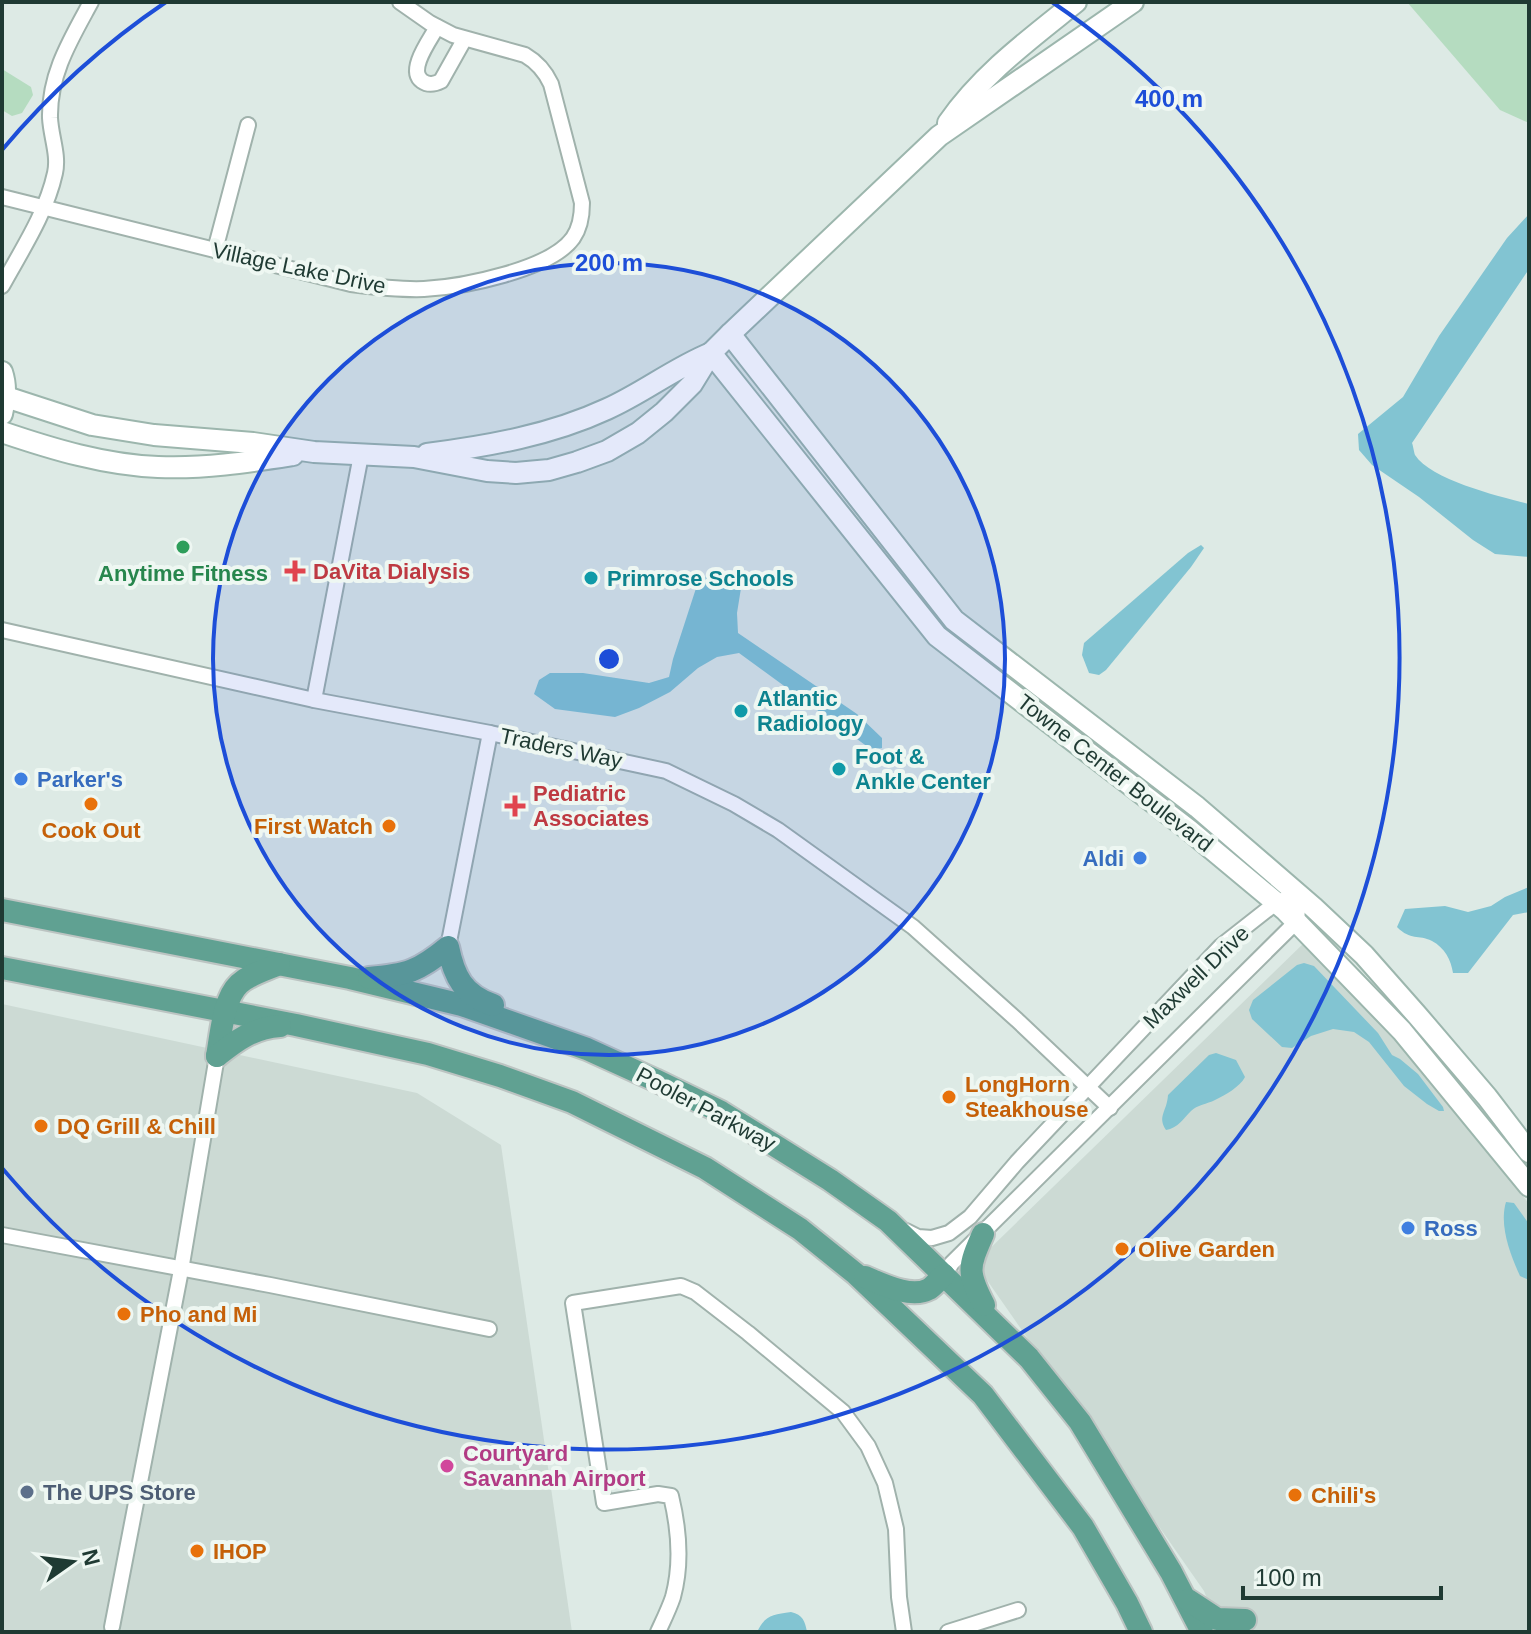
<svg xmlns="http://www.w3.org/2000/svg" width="1531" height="1634" viewBox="0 0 1531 1634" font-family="Helvetica,sans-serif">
	<rect width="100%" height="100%" fill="#ddeae5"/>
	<g fill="#ccdad4">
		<polygon points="1307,940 1385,1025 1466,1120 1529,1204 1529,1632 1220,1632 1204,1591 975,1263"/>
		<polygon points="2,1004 417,1093 501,1145 572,1632 2,1632"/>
	</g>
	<g fill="#b5dcc0">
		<polygon points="1407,2 1529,2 1529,123 1500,110"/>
		<polygon points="2,69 31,87 33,95 22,113 12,116 2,110"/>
	</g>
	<g fill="#82c4d2">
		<path d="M1529,214V269L1412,443C1413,445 1414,453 1415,455C1431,480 1501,497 1529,504V557L1495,554L1473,540L1419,497L1372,465L1359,450L1358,434L1403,397L1439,336L1507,238Z"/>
		<polygon points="1201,545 1204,548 1191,567 1106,670 1099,675 1089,673 1082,655 1084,643 1188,553"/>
		<polygon points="700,576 742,582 737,613 738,633 857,714 882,738 882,748 872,750 739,653 717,657 698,668 670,692 639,708 615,717 555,709 534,694 539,680 550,673 583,673 649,683 669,677 673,659"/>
		<path d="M1529,887V912L1513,915L1468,973H1453C1451,960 1445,948 1432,941C1418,934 1411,941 1397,927L1405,909L1445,906L1468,912L1491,906L1505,897Z"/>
		<polygon points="1304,963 1314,966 1378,1033 1392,1055 1400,1059 1418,1074 1443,1107 1444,1111 1439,1111 1427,1104 1404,1086 1369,1042 1354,1032 1333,1029 1311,1036 1292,1048 1282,1047 1252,1019 1249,1010 1253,1000 1297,965"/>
		<path d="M1216,1053L1236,1060L1245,1077C1240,1087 1225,1095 1215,1100C1207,1104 1197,1105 1191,1111C1183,1119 1178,1128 1166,1130C1157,1116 1167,1112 1168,1095L1209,1055Z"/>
		<path d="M1506,1202L1514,1203L1529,1224V1280L1520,1276C1510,1254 1499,1225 1506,1202Z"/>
		<path d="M791,1612C803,1615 805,1621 807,1632H757C766,1614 773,1615 791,1612Z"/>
	</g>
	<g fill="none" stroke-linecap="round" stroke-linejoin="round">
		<defs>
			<g id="street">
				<path d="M437,27C430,40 407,70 422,81C429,86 435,84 441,81L464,40"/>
				<path d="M2,197L351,284C375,287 399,290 424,289C462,287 550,270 573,238C580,228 582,216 582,203L551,84C545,71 537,62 525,55L453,35L430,23L400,2"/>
				<polyline points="215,250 248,125"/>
				<path d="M2,286C21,251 46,214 55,173C59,155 51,137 50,118C49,74 71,39 91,2"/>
				<polyline points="2,630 314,700 490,733 666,771 734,804 778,830 913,927 1017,1020 1110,1108"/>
				<polyline points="314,700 361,455"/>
				<polyline points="448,947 490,733"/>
				<polyline points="906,1231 918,1237 932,1238 949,1233 970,1217 1017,1162 1221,946 1277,902 1299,894 1297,921 952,1263 944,1275"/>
				<polyline points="2,1235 270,1285 489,1329"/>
				<polyline points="112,1627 181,1270 217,1056"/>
				<path d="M658,1632C663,1621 669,1609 673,1597C682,1564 679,1529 671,1496L658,1494L604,1503L573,1303L681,1286L695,1292L748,1333L843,1412L868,1446L885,1483L896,1529L899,1597L904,1632"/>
				<polyline points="948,1632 1018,1610"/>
			</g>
			<g id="secondary">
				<path d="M948,123C982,74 1030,39 1076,2"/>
				<polyline points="730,334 954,620 1197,807 1313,907 1364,955 1417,1015 1487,1097 1529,1152"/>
				<polyline points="711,353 937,636 1189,830 1285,910 1402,1031 1529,1186"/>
				<path d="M2,372C7,387 5,400 2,414"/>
				<polyline points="6,397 92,425 154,435 253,443 314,452 414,457 487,471 516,473 549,470 577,462 607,451 638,433 664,412 692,384 711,353 730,334 939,136 1133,2"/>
				<path d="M2,432C52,449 105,465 158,467C204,469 248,462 293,455"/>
				<path d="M427,454C489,446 551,435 607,409C643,393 674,368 711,353"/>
			</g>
			<g id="primary">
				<polyline points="2,910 350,978 462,1005 587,1049 655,1080 721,1112 830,1180 888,1221 1029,1358 1080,1422 1171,1572 1202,1632"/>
				<polyline points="2,968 296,1025 428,1054 500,1076 572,1102 705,1168 800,1229 856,1274 983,1395 1083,1527 1127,1603 1141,1632"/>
				<path d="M369,978C407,975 419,971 448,947C454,976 463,995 493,1005"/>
				<path d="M217,1056C221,1035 223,999 239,984C250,974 266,970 279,964"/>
				<path d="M217,1056C237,1040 253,1028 280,1026"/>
				<path d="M983,1234C968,1268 967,1272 984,1305"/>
				<path d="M865,1277C882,1284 911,1299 929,1289C934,1286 939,1279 944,1275"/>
				<polyline points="1188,1600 1217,1619 1245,1620"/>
			</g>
		</defs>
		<use href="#street" stroke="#a0b2ac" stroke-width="18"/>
		<use href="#secondary" stroke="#9cb6ad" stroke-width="24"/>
		<use href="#primary" stroke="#bcc4c2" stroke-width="26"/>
		<use href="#street" stroke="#fff" stroke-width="14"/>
		<use href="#secondary" stroke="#fff" stroke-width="20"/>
		<use href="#primary" stroke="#60a192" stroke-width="22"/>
	</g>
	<circle cx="609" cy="659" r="396" fill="#1d4ed8" fill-opacity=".12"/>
	<g fill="none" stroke="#1d4ed8" stroke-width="4">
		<circle cx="609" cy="659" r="396"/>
		<path d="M2 150A792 792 0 0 1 166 2M1052 2A792 792 0 1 1 2 1168"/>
	</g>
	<circle fill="#2e9e5b" stroke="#eef7f2" stroke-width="3" cx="183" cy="547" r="8"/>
	<g fill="#e0444e" stroke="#eef7f2" stroke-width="3">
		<path d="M291 559h8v8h8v8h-8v8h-8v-8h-8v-8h8z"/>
		<path d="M511 794h8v8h8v8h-8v8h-8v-8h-8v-8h8z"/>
	</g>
	<g fill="#0f9aa8" stroke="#eef7f2" stroke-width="3">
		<circle cx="591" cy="578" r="8"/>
		<circle cx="741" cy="711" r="8"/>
		<circle cx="839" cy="769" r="8"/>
	</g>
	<g fill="#3f7fe0" stroke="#eef7f2" stroke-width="3">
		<circle cx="21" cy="779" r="8"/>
		<circle cx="1140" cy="858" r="8"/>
		<circle cx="1408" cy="1228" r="8"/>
	</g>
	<g fill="#e8710a" stroke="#eef7f2" stroke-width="3">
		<circle cx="91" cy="804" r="8"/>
		<circle cx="389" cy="826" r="8"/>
		<circle cx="949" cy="1097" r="8"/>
		<circle cx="41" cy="1126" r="8"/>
		<circle cx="1122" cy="1249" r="8"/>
		<circle cx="124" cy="1314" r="8"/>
		<circle cx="1295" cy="1495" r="8"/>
		<circle cx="197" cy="1551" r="8"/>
	</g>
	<circle fill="#d1479c" stroke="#eef7f2" stroke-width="3" cx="447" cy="1466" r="8"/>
	<circle fill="#5c6f8a" stroke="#eef7f2" stroke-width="3" cx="27" cy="1492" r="8"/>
	<g text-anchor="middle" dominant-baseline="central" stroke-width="8" stroke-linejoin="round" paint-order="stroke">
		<g font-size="22" fill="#1f3a33" stroke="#eef7f2">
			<text transform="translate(299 268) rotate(12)">Village Lake Drive</text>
			<text transform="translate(561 748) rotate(12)">Traders Way</text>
			<text transform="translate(1115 773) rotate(38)">Towne Center Boulevard</text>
			<text transform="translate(1196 977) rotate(-44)">Maxwell Drive</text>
			<text transform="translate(706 1109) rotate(28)">Pooler Parkway</text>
		</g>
		<g font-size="22" font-weight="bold" fill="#be3a42" stroke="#eef7f2" text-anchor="start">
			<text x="313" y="571">DaVita Dialysis</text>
			<text x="533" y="793">Pediatric<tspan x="533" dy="25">Associates</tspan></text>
		</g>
		<g font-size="22" font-weight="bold" fill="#27864d" stroke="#eef7f2">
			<text x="183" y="573">Anytime Fitness</text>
		</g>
		<g font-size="22" font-weight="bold" fill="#0d838f" stroke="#eef7f2" text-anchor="start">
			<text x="607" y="578">Primrose Schools</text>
			<text x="757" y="698">Atlantic<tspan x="757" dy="25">Radiology</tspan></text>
			<text x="855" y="756">Foot &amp;<tspan x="855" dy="25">Ankle Center</tspan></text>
		</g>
		<g font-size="22" font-weight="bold" fill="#366cbe" stroke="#eef7f2" text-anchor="start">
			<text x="37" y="779">Parker's</text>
			<text x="1124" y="858" text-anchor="end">Aldi</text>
			<text x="1424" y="1228">Ross</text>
		</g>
		<g font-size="22" font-weight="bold" fill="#c56008" stroke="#eef7f2" text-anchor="start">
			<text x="373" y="826" text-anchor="end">First Watch</text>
			<text x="91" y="830" text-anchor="middle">Cook Out</text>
			<text x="965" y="1084">LongHorn<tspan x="965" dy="25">Steakhouse</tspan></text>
			<text x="57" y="1126">DQ Grill &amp; Chill</text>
			<text x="1138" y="1249">Olive Garden</text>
			<text x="140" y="1314">Pho and Mi</text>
			<text x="1311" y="1495">Chili's</text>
			<text x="213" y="1551">IHOP</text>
		</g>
		<g font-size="22" font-weight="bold" fill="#b23c85" stroke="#eef7f2" text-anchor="start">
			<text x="463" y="1453">Courtyard<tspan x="463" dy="25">Savannah Airport</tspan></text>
		</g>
		<g font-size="22" font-weight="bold" fill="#4e5e75" stroke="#eef7f2" text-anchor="start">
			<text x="43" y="1492">The UPS Store</text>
		</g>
	</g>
	<circle cx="609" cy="659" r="12" fill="#1d4ed8" stroke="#eef7f2" stroke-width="4"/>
	<g font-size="24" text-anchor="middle" font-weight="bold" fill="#1d4ed8" stroke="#eef7f2" stroke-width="8" stroke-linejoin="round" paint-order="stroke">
		<text x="1169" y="107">400 m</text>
		<text x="609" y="271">200 m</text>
	</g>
	<rect width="1531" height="1634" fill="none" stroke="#1f3a33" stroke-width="8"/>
	<g transform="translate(72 1562) rotate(76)" stroke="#eef7f2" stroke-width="6" paint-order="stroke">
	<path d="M0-6L14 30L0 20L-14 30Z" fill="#1f3a33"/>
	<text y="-12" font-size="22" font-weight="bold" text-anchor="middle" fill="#1f3a33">N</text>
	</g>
	<path d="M1243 1586v12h198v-12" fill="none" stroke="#1f3a33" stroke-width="4"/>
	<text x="1255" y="1586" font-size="24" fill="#1f3a33" stroke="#eef7f2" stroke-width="6" paint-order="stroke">100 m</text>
</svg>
